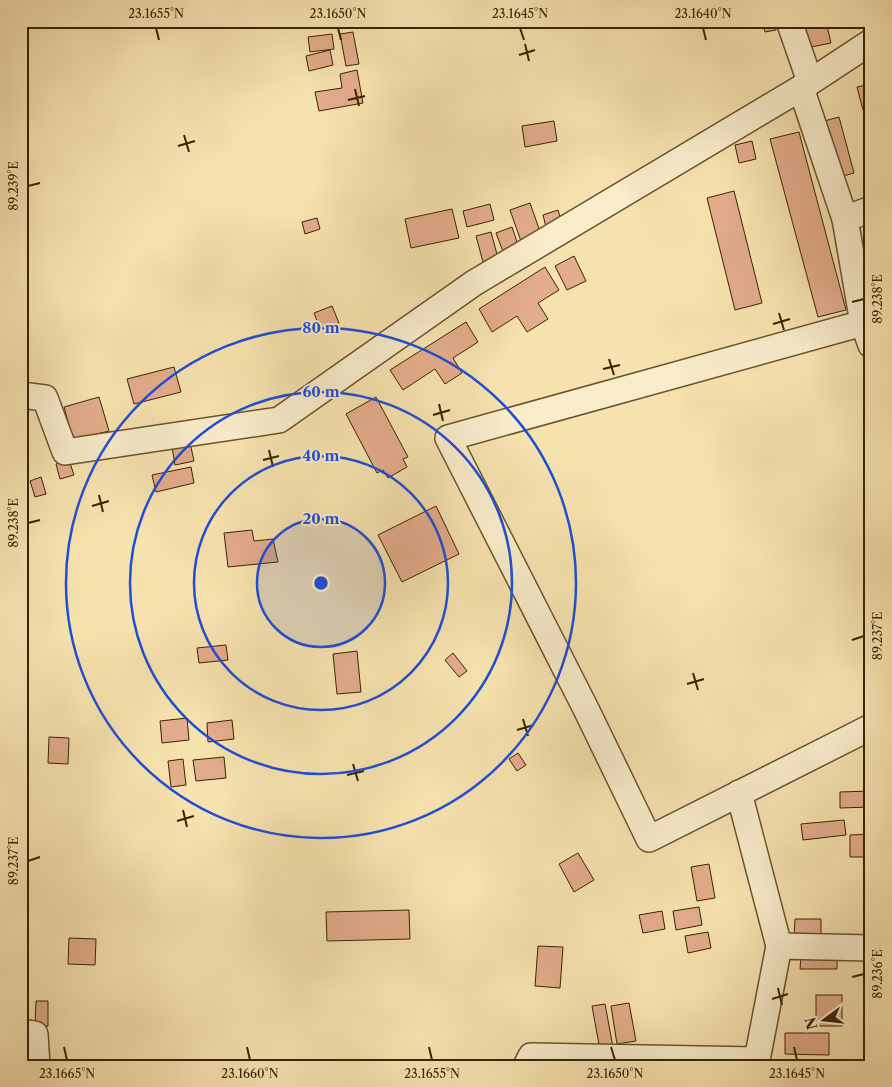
<svg xmlns="http://www.w3.org/2000/svg" width="892" height="1087" viewBox="0 0 892 1087" font-family="'Libre Caslon Text',serif">
	<rect width="100%" height="100%" fill="#f6e2af"/>
	<filter id="stains"><feTurbulence type="fractalNoise" baseFrequency=".004" numOctaves="4"/><feColorMatrix values="0 0 0 0 .2 0 0 0 0 .09 0 0 0 0 .02 0 0 0 .5 -.17"/></filter>
	<radialGradient id="worn" r=".72"><stop offset=".6" stop-color="#630" stop-opacity="0"/><stop offset="1" stop-color="#630" stop-opacity=".3"/></radialGradient>
	<g fill="#e3ac8c" stroke="#392300">
		<polygon points="763,21 775,21 776,30 765,32"/>
		<polygon points="811,21 826,21 831,43 806,48 801,23"/>
		<polygon points="353,32 359,64 346,66 340,34"/>
		<polygon points="332,34 334,49 310,52 308,37"/>
		<polygon points="330,50 333,65 309,71 306,56"/>
		<polygon points="357,70 363,103 319,111 315,92 342,88 340,74"/>
		<polygon points="871,84 871,108 863,110 857,87"/>
		<polygon points="839,117 854,173 832,179 817,123"/>
		<polygon points="554,121 557,141 525,147 522,126"/>
		<polygon points="799,132 846,310 818,317 770,139"/>
		<polygon points="752,141 756,159 739,163 735,145"/>
		<polygon points="734,191 762,303 735,310 707,198"/>
		<polygon points="530,203 543,240 523,247 510,210"/>
		<polygon points="490,204 494,220 467,227 463,211"/>
		<polygon points="452,209 459,238 411,248 405,219"/>
		<polygon points="558,210 563,227 547,231 543,215"/>
		<polygon points="317,218 320,229 305,234 302,222"/>
		<polygon points="512,227 520,251 505,257 496,233"/>
		<polygon points="491,232 498,258 483,262 476,236"/>
		<polygon points="574,256 586,281 567,290 555,266"/>
		<polygon points="545,267 559,290 538,303 548,319 527,332 517,316 492,332 479,309"/>
		<polygon points="332,306 339,323 320,329 314,313"/>
		<polygon points="466,322 478,342 453,358 462,373 445,384 435,369 403,390 390,370"/>
		<polygon points="174,367 181,392 134,404 127,379"/>
		<polygon points="99,397 109,431 73,440 64,407"/>
		<polygon points="376,397 408,457 403,459 407,467 388,478 383,470 377,473 346,414"/>
		<polygon points="189,438 194,461 175,465 171,441"/>
		<polygon points="69,460 74,475 60,479 56,464"/>
		<polygon points="191,467 194,483 156,492 152,475"/>
		<polygon points="41,477 46,494 35,497 30,481"/>
		<polygon points="436,506 459,554 402,582 378,535"/>
		<polygon points="252,530 254,541 273,539 278,562 228,567 224,533"/>
		<polygon points="226,645 228,660 199,663 197,648"/>
		<polygon points="357,651 361,692 337,694 333,654"/>
		<polygon points="453,653 467,671 459,677 445,660"/>
		<polygon points="187,718 189,740 162,743 160,721"/>
		<polygon points="232,720 234,739 208,742 207,723"/>
		<polygon points="49,737 69,738 68,764 48,763"/>
		<polygon points="518,753 526,765 517,771 509,759"/>
		<polygon points="224,757 226,778 196,781 193,760"/>
		<polygon points="183,759 186,785 171,787 168,761"/>
		<polygon points="871,791 871,807 840,808 840,792"/>
		<polygon points="844,820 846,835 803,840 801,824"/>
		<polygon points="21,822 24,822 22,856 21,856"/>
		<polygon points="871,834 871,857 850,857 850,835"/>
		<polygon points="578,853 594,880 574,892 559,864"/>
		<polygon points="709,864 715,898 697,901 691,867"/>
		<polygon points="699,907 702,925 676,930 673,911"/>
		<polygon points="409,910 410,939 327,941 326,912"/>
		<polygon points="662,911 665,929 643,933 639,915"/>
		<polygon points="795,919 821,919 821,937 794,937"/>
		<polygon points="708,932 711,948 688,953 685,936"/>
		<polygon points="69,938 96,939 95,965 68,964"/>
		<polygon points="538,946 563,947 560,988 535,986"/>
		<polygon points="801,955 837,955 837,969 800,969"/>
		<rect x="816" y="995" width="26" height="31"/>
		<polygon points="36,1001 48,1001 48,1026 35,1026"/>
		<polygon points="629,1003 636,1041 617,1044 611,1006"/>
		<polygon points="605,1004 613,1047 600,1050 592,1006"/>
		<polygon points="785,1033 829,1033 829,1055 785,1054"/>
	</g>
	<g fill="none" stroke-linecap="round" stroke-linejoin="round">
		<defs>
			<g id="minor">
				<polyline points="789,21 808,76"/>
				<polyline points="801,88 845,219"/>
				<polyline points="871,209 845,219 863,323 448,438 586,709 649,839 871,727"/>
				<polyline points="863,323 871,345"/>
				<polyline points="21,395 45,398 65,452 279,420 474,283 801,88 871,42"/>
				<polyline points="739,793 779,946"/>
				<polyline points="21,1032 35,1034 37,1066"/>
				<polyline points="526,1066 531,1056 757,1060 779,946 871,948"/>
			</g>
		</defs>
		<use href="#minor" stroke="#68532c" stroke-width="28"/>
		<use href="#minor" stroke="#f9eccb" stroke-width="25"/>
	</g>
	<path fill="none" stroke="#392300" stroke-width="2" d="M156,28L159,40M338,28L341,40M520,28L524,40M703,28L706,40M525,44L529,61M519,55L535,50M355,89L359,106M348,100L365,96M184,135L189,152M178,146L195,141M28,186L40,183M852,302L864,299M779,313L784,330M773,324L790,319M609,359L614,375M603,369L620,365M439,404L443,421M433,415L450,410M269,450L273,467M263,460L279,456M99,495L103,512M92,506L109,501M28,523L40,520M852,640L864,636M693,673L698,690M687,684L704,679M523,719L528,736M517,730L534,725M353,764L358,781M347,775L364,771M183,810L187,827M177,821L194,816M28,861L40,857M852,977L864,974M778,988L782,1005M772,999L788,994M64,1047L67,1060M247,1047L250,1060M429,1047L432,1060M611,1047L615,1060M794,1047L797,1060"/>
	<circle cx="321" cy="583" r="64" fill="#1d4ed8" fill-opacity=".12"/>
	<g fill="none" stroke="#1d4ed8" stroke-width="2.5">
		<circle cx="321" cy="583" r="64"/>
		<circle cx="321" cy="583" r="127"/>
		<circle cx="321" cy="583" r="191"/>
		<circle cx="321" cy="583" r="255"/>
	</g>
	<circle cx="321" cy="583" r="8" fill="#1d4ed8" stroke="#f9eccb" stroke-width="2.5"/>
	<g font-size="15" text-anchor="middle" font-weight="bold" fill="#1d4ed8" stroke="#f9eccb" stroke-width="4" stroke-linejoin="round" paint-order="stroke">
		<text x="321" y="333">80 m</text>
		<text x="321" y="397">60 m</text>
		<text x="321" y="461">40 m</text>
		<text x="321" y="524">20 m</text>
	</g>
	<rect width="892" height="1087" fill="none" stroke="#f6e2af" stroke-width="55"/>
	<g transform="translate(824 1020) rotate(255)" stroke="#f9eccb" stroke-width="4" paint-order="stroke">
	<path d="M0-4L9 19L0 12L-9 19Z" fill="#392300"/>
	<text y="-8" font-size="14" font-weight="bold" text-anchor="middle" fill="#392300">N</text>
	</g>
	<rect x="28" y="28" width="836" height="1032" fill="none" stroke="#392300" stroke-width="2"/>
	<g font-size="12" text-anchor="middle" fill="#392300">
		<text x="156" y="18">23.1655°N</text>
		<text x="338" y="18">23.1650°N</text>
		<text x="520" y="18">23.1645°N</text>
		<text x="703" y="18">23.1640°N</text>
		<text transform="translate(14 186) rotate(-90)" y="4">89.239°E</text>
		<text transform="translate(878 299) rotate(-90)" y="4">89.238°E</text>
		<text transform="translate(14 523) rotate(-90)" y="4">89.238°E</text>
		<text transform="translate(878 636) rotate(-90)" y="4">89.237°E</text>
		<text transform="translate(14 861) rotate(-90)" y="4">89.237°E</text>
		<text transform="translate(878 974) rotate(-90)" y="4">89.236°E</text>
		<text x="67" y="1078">23.1665°N</text>
		<text x="250" y="1078">23.1660°N</text>
		<text x="432" y="1078">23.1655°N</text>
		<text x="615" y="1078">23.1650°N</text>
		<text x="797" y="1078">23.1645°N</text>
	</g>
	<rect width="100%" height="100%" filter="url(#stains)"/>
	<rect width="100%" height="100%" fill="url(#worn)"/>
</svg>
